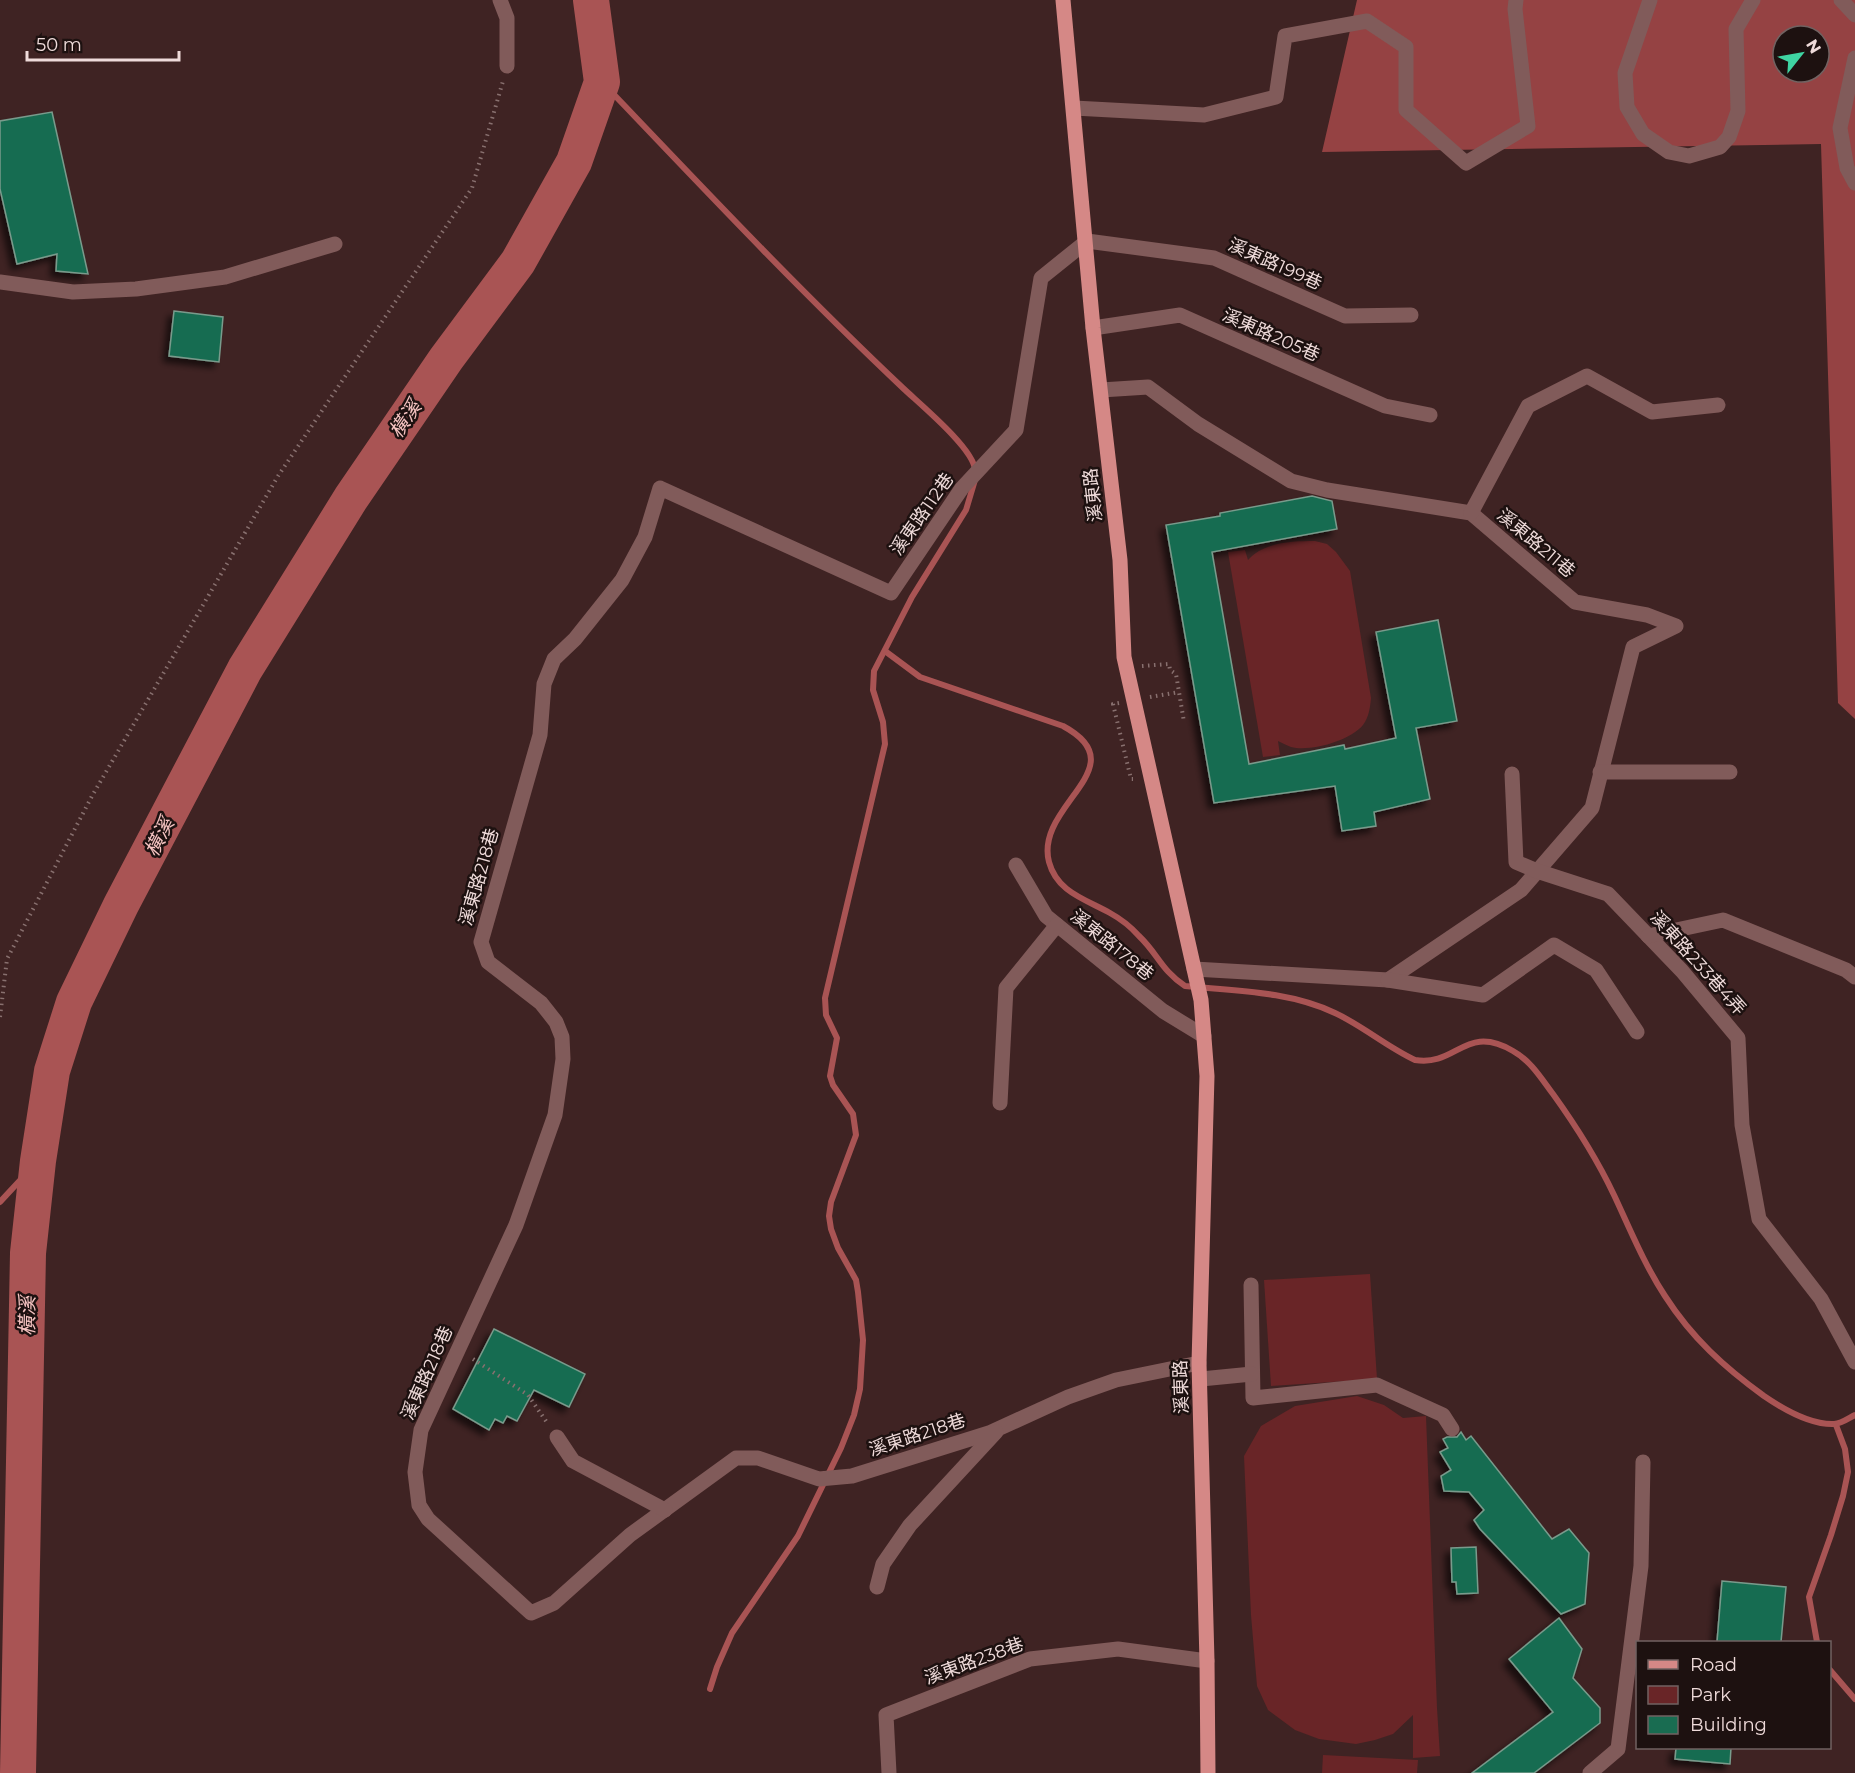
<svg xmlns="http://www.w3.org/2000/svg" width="1855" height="1773" viewBox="0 0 1855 1773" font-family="Montserrat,'Noto Sans TC',sans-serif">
	<defs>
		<filter id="shadow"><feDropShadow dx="-5.5" dy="5.5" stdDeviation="3" flood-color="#0009"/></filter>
	</defs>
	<rect width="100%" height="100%" fill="#3f2323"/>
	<g fill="#692527">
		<path d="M1315,541L1327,544L1336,552L1350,571L1371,698C1370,708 1369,717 1363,725C1350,741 1310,752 1291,747C1286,745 1282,743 1278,741L1280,755L1263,757L1228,552L1245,550L1248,560C1264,542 1292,541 1315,541Z"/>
		<polygon points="1370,1274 1377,1379 1271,1386 1264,1280"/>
		<polygon points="1357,1396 1384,1405 1403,1418 1426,1416 1437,1708 1440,1756 1413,1758 1413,1715 1393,1734 1375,1740 1356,1744 1319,1739 1295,1730 1268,1710 1257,1686 1251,1615 1244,1456 1261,1426 1295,1406"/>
		<polygon points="1323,1755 1418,1760 1417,1773 1322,1773"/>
	</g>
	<path fill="#954243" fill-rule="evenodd" d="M1357,0H1855V719L1838,703L1821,144L1322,152ZM1783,36H1819V72H1783Z"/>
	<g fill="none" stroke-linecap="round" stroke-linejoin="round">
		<g stroke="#a95454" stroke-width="6">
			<path d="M602,82C701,186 800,291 904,389C921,405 974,449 975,470"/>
			<path d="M885,651L920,677L1063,726C1139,767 1034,805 1049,862C1057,892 1085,899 1110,913C1121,919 1131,927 1139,936C1158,954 1161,970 1185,986C1235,991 1289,991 1335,1013C1363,1026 1387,1047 1415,1060C1457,1067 1465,1023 1513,1051C1531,1061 1541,1078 1553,1094C1576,1126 1597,1159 1614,1195C1630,1229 1644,1264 1665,1296C1692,1338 1724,1367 1764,1396C1783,1409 1810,1425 1834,1424C1841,1424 1849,1418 1855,1415"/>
			<polyline points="0,1202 38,1161"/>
			<polyline points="1817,1642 1809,1597 1831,1535 1843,1496 1848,1472 1845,1449 1836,1425"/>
			<polyline points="1830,1670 1855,1699"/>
			<polyline points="710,1689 717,1667 732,1633 798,1536 841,1448 854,1415 860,1389 863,1340 858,1292 856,1280 838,1248 831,1229 829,1216 831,1202 856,1135 853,1114 833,1085 830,1076 837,1038 826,1015 825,998 885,744 883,722 873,690 874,671 912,597 966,510 975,480"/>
		</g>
		<polyline stroke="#a95454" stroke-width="36" points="18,1773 28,1253 38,1161 52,1071 74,1002 121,905 245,669 351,498 446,359 518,262 574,162 602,82 591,0"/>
	</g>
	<g fill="#196c51" stroke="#799b8c" stroke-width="1.5" filter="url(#shadow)">
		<polygon points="52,112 88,274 56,271 57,254 17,264 0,189 0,121"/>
		<polygon points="174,311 223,317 219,362 169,356"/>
		<polygon points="1312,496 1332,501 1337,529 1212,552 1249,764 1344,745 1345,749 1396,738 1376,632 1438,620 1457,721 1416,728 1430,799 1374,812 1376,826 1342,831 1335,786 1214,803 1166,525 1220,516 1220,513"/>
		<polygon points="494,1329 585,1374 569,1407 534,1390 517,1421 507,1416 503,1423 495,1419 489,1430 453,1409"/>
		<polygon points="1461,1432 1466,1440 1471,1436 1552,1539 1569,1529 1589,1553 1585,1604 1561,1614 1480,1529 1474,1520 1484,1510 1469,1492 1444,1491 1441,1476 1451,1470 1440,1452 1448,1448 1443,1439 1447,1437 1457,1437"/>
		<polygon points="1476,1547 1478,1593 1457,1594 1456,1582 1452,1582 1451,1548"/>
		<polygon points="1722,1581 1786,1587 1781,1642 1717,1642"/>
		<polygon points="1559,1618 1582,1649 1573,1678 1600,1708 1600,1723 1534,1773 1472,1773 1553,1712 1509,1659"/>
		<polygon points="1676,1748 1731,1748 1730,1764 1675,1759"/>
	</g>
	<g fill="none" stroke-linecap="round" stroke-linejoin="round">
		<g stroke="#88706f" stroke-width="4" stroke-dasharray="1.5 4.5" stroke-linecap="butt">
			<polyline points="1142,666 1169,664 1170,670 1176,674 1184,722"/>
			<polyline points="1150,697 1179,692"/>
			<polyline points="1119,703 1113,704 1131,779 1133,779"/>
			<polyline points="0,1017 7,959 92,796 278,476 472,188 503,81"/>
			<polyline points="473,1359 528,1395 548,1424"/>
		</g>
		<g stroke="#815b5a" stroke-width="15">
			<polyline points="500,0 507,18 507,66"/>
			<polyline points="1650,0 1625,73 1627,107 1643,134 1669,152 1689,156 1720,147 1729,137 1738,111 1736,29 1753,0"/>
			<polyline points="1841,0 1855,15"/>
			<polyline points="1855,58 1840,128 1847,168 1855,183"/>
			<polyline points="1074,108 1204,115 1276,97 1285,36 1367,21 1406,47 1406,110 1466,163 1528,126 1515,9 1516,0"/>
			<polyline points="0,282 73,292 136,289 225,277 335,244"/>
			<polyline points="1093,328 1180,315 1385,406 1430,415"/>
			<polyline points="1101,390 1148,387 1198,424 1291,481 1327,490 1471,513 1575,602 1647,615 1676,626 1633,647 1592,808 1521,890 1388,980 1194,969"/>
			<polyline points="1471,513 1528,406 1587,376 1652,412 1718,405"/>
			<polyline points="1600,772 1730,772"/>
			<polyline points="1512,774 1516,862 1537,871 1608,894 1682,971 1738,1038 1742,1125 1759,1219 1821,1299 1855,1362"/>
			<polyline points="1016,865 1046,916 1163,1011 1204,1036"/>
			<polyline points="1648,936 1723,920 1846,970 1855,977"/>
			<polyline points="1388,980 1483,995 1554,945 1596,970 1637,1032"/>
			<polyline points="1000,1103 1006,988 1057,925"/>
			<polyline points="1251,1285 1253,1398 1377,1385 1443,1415 1452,1429"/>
			<polyline points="1199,1363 1116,1380 1068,1397 989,1433 852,1476 819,1479 758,1458 736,1458 630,1535 554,1603 531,1613 428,1519 419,1505 415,1472 421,1430 516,1225 555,1115 563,1059 562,1037 556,1022 541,1003 488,962 481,942 540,735 544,684 554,659 575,639 622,580 645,537 660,488 891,593 962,488 1016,430 1041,278 1087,241 1214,258 1345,316 1411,315"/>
			<polyline points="1201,1379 1252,1374"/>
			<polyline points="557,1437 573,1461 665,1510"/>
			<polyline points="877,1587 883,1564 910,1525 996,1432"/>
			<polyline points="889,1773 886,1715 1030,1659 1118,1649 1207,1661"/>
			<polyline points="1590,1773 1618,1749 1641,1566 1643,1462"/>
		</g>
		<polyline stroke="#d58886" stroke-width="15" points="1063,0 1093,328 1120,560 1124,657 1201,1000 1207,1076 1199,1363 1207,1661 1208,1773"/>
	</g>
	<g text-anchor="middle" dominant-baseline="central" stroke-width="5" stroke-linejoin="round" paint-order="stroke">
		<g font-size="18" fill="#efdbda" stroke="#1d1110">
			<text transform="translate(1275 264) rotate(24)">溪東路199巷</text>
			<text transform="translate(1271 335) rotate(24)">溪東路205巷</text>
			<text transform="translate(1093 495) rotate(-96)">溪東路</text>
			<text transform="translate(922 514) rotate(-55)">溪東路112巷</text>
			<text transform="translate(1536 543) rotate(40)">溪東路211巷</text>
			<text transform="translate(479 877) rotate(-74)">溪東路218巷</text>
			<text transform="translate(1112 945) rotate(39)">溪東路178巷</text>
			<text transform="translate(1698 963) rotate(48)">溪東路233巷4弄</text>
			<text transform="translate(427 1373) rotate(-66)">溪東路218巷</text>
			<text transform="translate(1181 1387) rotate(-92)">溪東路</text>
			<text transform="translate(917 1435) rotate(-18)">溪東路218巷</text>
			<text transform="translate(974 1661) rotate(-20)">溪東路238巷</text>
		</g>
		<g font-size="20" font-style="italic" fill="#f6c4c2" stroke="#1d1110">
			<text transform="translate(405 419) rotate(-56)">橫溪</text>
			<text transform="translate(159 837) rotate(-63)">橫溪</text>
			<text transform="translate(27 1316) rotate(-89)">橫溪</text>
		</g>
	</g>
	<rect x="1636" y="1641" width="195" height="108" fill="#1d1110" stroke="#716261" stroke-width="1.5"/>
	<rect x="1648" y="1660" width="30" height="9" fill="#d58886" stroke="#716261" stroke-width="1.5"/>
	<text x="1690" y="1671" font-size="18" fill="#efdbda">Road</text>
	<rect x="1648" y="1686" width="30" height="18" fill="#692527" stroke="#716261" stroke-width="1.5"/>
	<text x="1690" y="1701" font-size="18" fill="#efdbda">Park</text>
	<rect x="1648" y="1716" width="30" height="18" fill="#196c51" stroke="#716261" stroke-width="1.5"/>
	<text x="1690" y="1731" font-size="18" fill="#efdbda">Building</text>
	<g transform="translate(1801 54) rotate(59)"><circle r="28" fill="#1d1110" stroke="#716261" stroke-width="1.5"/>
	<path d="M0-4.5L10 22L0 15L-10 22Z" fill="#3fd4a2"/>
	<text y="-9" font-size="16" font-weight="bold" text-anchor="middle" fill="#efdbda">N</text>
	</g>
	<path d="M27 51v9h152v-9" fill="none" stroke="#efdbda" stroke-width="3"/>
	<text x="36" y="51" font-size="18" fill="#efdbda" stroke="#1d1110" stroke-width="4.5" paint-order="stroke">50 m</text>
</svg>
